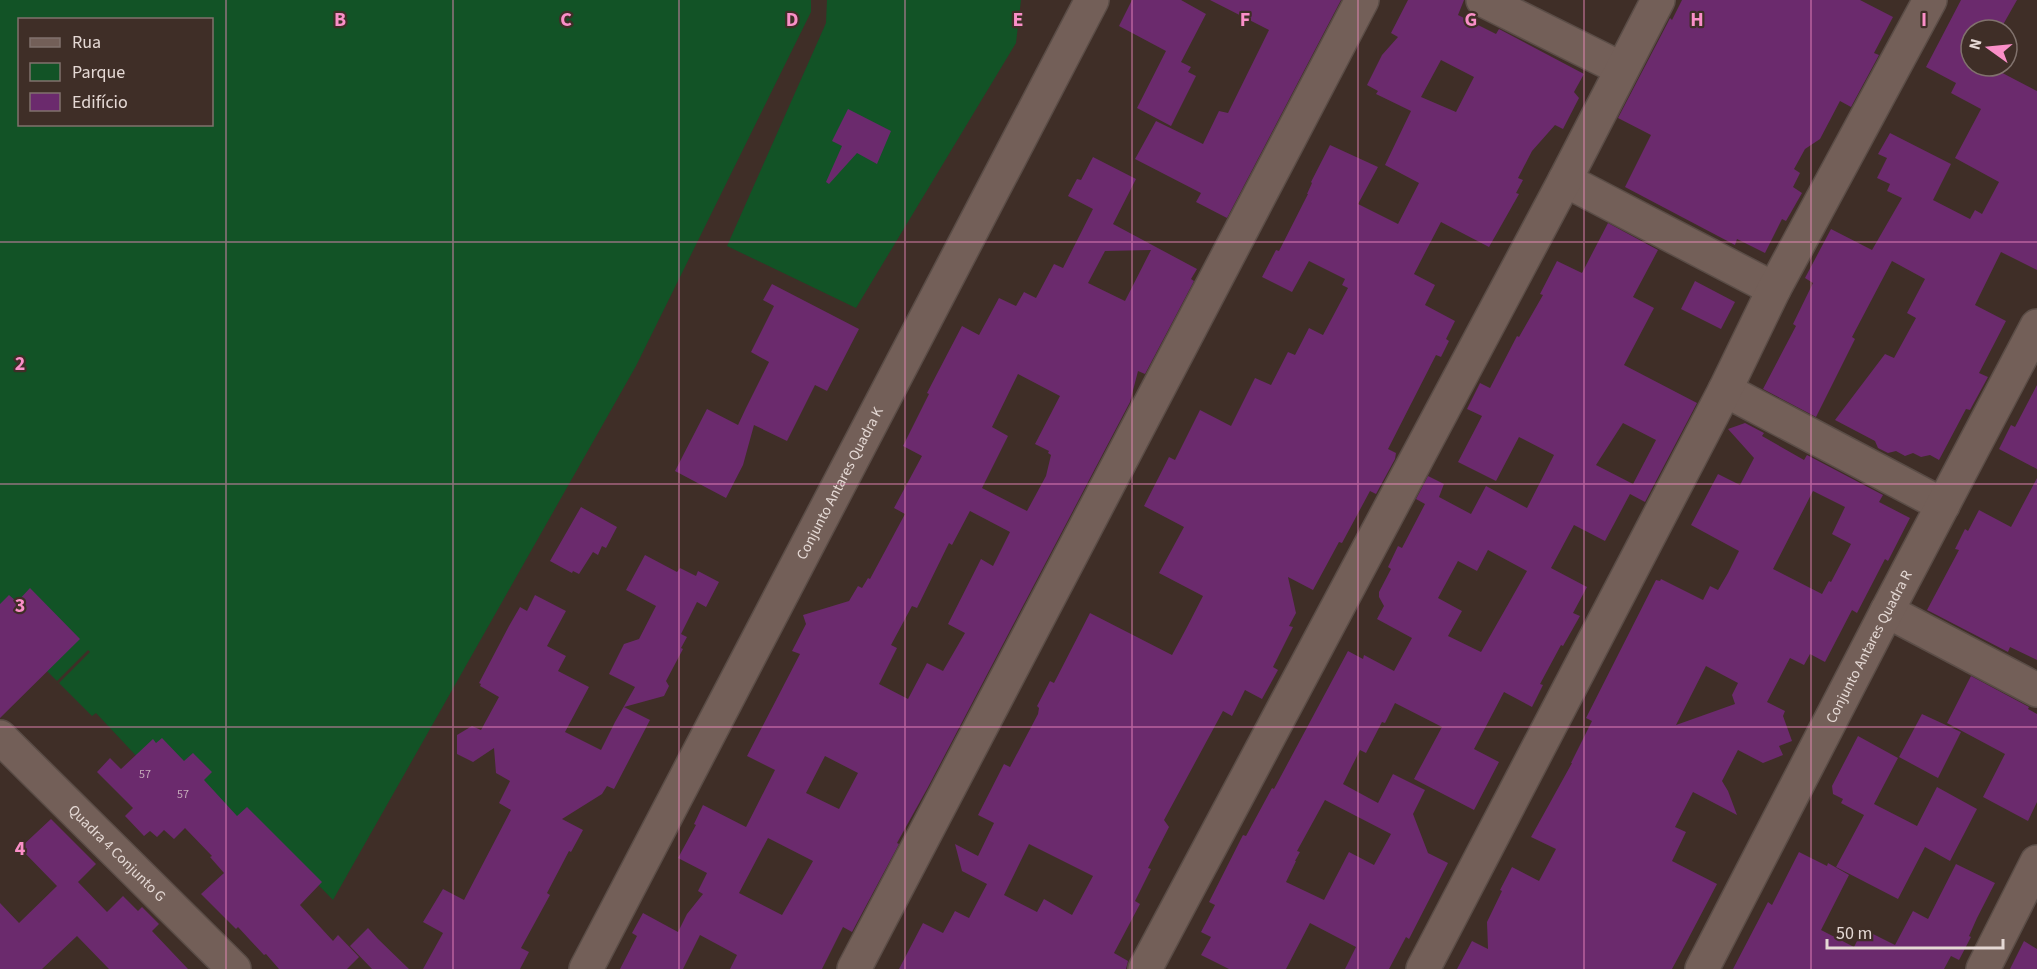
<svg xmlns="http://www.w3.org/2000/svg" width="2037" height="969" viewBox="0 0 2037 969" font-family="'Source Sans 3',sans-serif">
	<rect width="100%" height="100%" fill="#3f2e27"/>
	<g fill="#125326" fill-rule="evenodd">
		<path d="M0,0H811V12L636,366L333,900L246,811L216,841L96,713L92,716L59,683L90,652L88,650L57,681L0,624ZM20,20H212V124H20Z"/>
		<polygon points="827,0 1021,0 1016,43 856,308 727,246 826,23"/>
	</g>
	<g fill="#6b2a6d" fill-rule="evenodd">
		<polygon points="1132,0 1181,0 1206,14 1181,62 1191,67 1188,72 1196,76 1171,126 1137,108 1166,51 1119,26"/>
		<polygon points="1210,0 1341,0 1227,218 1196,202 1201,193 1135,159 1156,121 1203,144 1219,111 1228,113 1269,30"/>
		<path d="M1408,0H1464L1458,15L1496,34L1499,29L1584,74L1574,92L1579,98L1563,129L1555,125L1532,151L1518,178L1523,180L1516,193L1519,194L1489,247L1441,222L1414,274L1435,285L1425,305L1455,321L1446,339L1449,341L1441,357L1436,355L1388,449L1396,453L1395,459L1376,494L1370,491L1342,543L1339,542L1313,590L1288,577L1296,613L1289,626L1293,627L1273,667L1278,670L1262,699L1245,690L1232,716L1223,711L1164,820L1169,827L1148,868L1151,869L1135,901L1140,904L1114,953L1128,961L1126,969H899L923,923L943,933L955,911L969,918L987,884L962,871L955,844L978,856L994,823L978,815L1004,764L1010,767L1038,714L1039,708L1037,706L1050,681L1054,683L1090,613L1172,655L1186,629L1203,596L1159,573L1184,527L1144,506L1169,457L1175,460L1200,410L1231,426L1255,378L1271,385L1288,352L1295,355L1309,328L1323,335L1348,288L1342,285L1345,279L1309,261L1292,292L1262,277L1276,250L1279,251L1308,194H1307L1312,183L1311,182L1330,145L1378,167L1358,204L1398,224L1419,183L1385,165L1411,111L1376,94L1378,91L1367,85L1382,55L1398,37L1391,33ZM1441,60L1474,77L1456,112L1421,97ZM1029,844L1093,876L1072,915L1044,899L1037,912L1004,895Z"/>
		<polygon points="1682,0 1860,0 1893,17 1874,53 1879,55 1851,107 1840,101 1820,139 1805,149 1794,169 1800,173 1793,187 1802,193 1786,221 1782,219 1765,253 1737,239 1735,245 1625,187 1651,135 1618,118 1667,24 1670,18 1672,20"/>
		<polygon points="1961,0 2017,0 2000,30 1971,30 1971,66 1989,66 2037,91 2037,270 2001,252 1975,305 2006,321 1979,373 1988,377 1970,410 1966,409 1939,460 1930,455 1921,457 1913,453 1905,456 1896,451 1888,453 1878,448 1875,441 1835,420 1885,354 1894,358 1916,318 1907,313 1925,279 1892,261 1852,337 1855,339 1816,417 1763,389 1796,326 1793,324 1813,283 1805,278 1831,229 1872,250 1902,198 1887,191 1890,184 1877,178 1887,158 1878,154 1890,133 1951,164 1933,200 1970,219 1975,210 1982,214 1999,182 1955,158 1981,109 1951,93 1956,83 1926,67"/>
		<polygon points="848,109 891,131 877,164 857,153 829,184 826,182 842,146 832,141"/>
		<path d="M1093,157L1136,179L1113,224L1197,269L1191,279L1194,281L1145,374L1138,371L1130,402L927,789L897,843L899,844L852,932L843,927L822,969H730L737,955L700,935L683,969H620L637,936L632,933L643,913L678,932L687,914L703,894L698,891L707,873L678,858L696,825L694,824L703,805L746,827L775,770L747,756L800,654L792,651L806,624L803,615L849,601L858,586L862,588L868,578L870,579L905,514L894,508L922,456L903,446L929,394L927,393L962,326L979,335L999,298L1016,306L1024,292L1036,298L1054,264L1063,268L1093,209L1068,196L1077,179L1081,180ZM1151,250L1125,301L1088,283L1105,251ZM1018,374L1060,396L1035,444L1049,451L1048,453L1051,455L1046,476L1027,511L982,488L1008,436L992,427ZM970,511L1010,532L993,566L981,559L948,624L965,633L943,671L927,663L908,699L879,684L897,648L891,645L912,606L917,608L949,543L952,545ZM825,756L858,773L839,809L806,793ZM768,838L813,861L782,915L739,893Z"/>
		<path d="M1608,223L1658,250L1633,297L1654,308L1624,365L1697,403L1645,502L1630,494L1605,541L1574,525L1551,568L1587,587L1573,613L1580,616L1563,646L1561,645L1540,684L1543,685L1532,707L1504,692L1474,749L1499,762L1474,810L1414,779L1442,727L1395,703L1385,723L1382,722L1366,753L1360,750L1343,784L1378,803L1393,774L1425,790L1413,814L1428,853L1448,863L1409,939L1406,937L1389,969H1345L1356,947L1310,923L1286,969H1229L1201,955L1211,937L1201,932L1215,905L1209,902L1243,835L1246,836L1272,788L1274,789L1348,651L1363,659L1364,655L1394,671L1412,638L1377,619L1384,606L1379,597V592L1391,569L1388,567L1398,546L1402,548L1425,504L1416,499L1428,476L1444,484L1439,497L1471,514L1486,486L1527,508L1554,455L1519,437L1496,481L1458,462L1482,416L1467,409L1480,383L1490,388L1517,336L1519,337L1543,295L1540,294L1557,261L1582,273ZM1623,423L1656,440L1633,484L1596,465ZM1488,550L1527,571L1481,652L1448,636L1462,611L1438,598L1458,561L1477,571ZM1325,800L1391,834L1374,865L1349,852L1324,900L1286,882L1296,861H1295L1300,852L1297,851Z"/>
		<polygon points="1695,281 1735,302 1721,329 1681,309"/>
		<polygon points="772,284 859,329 827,391 815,385 787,441 754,425 743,465 726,498 675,471 707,409 738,425 746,408 769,362 751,352 774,306 763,300"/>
		<polygon points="2037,385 2037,469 1999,449 2011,425 2015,427"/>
		<path d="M1745,423L1764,433L1762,436L1804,460L1807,455L1883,495L1879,502L1910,518L1888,561L1885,559L1857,613L1852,610L1825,662L1810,654L1804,665L1790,658L1767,702L1785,711L1783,716L1792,741L1779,746L1783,755L1763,763L1738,750L1722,781L1728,791L1737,815L1693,792L1675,827L1686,832L1672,861L1717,884L1686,943L1672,969H1457L1472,941L1488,949L1487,922L1502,891L1500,890L1512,867L1539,881L1556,849L1531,837L1572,763H1571L1592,721L1586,718L1656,580L1660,581L1661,579L1703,600L1710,586L1718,590L1728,573L1739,551L1691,525L1718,474L1740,485L1754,458L1728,429ZM1813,491L1845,507L1832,534L1851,544L1831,582L1829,581L1822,594L1773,569ZM1706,666L1738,683L1732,695L1735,704L1676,725Z"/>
		<polygon points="2037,478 2037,660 2010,647 2008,652 1927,610 1959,550 1955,549 1965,529 1968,531 1979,510 2011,527"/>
		<polygon points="581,507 617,527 606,548 602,546 598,555 593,552 579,574 573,571 572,573 550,561"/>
		<polygon points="645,555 677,572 680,568 696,576 698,571 719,582 706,607 697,602 681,634 687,637 681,648 683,649 666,681 669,686 664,696 624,707 650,720 614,789 607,786 602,794 562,819 583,830 571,852 569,851 547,893 550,895 521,948 529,952 520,969 423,969 443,933 423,922 443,889 464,900 511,810 499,803 510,781 496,773 494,748 473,762 457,754 457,735 472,726 481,730 499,697 480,686 481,684 479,683 509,626 520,607 527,611 535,595 566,611 547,646 566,656 558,671 589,687 565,732 601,750 615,722 635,687 609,674 624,644 639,639 656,606 626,590"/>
		<polygon points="30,588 80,639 0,718 0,604 9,595 17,602"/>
		<polygon points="1971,676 2029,707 2028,709 2037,714 2037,802 2028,821 1983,797 2005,754 1947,723"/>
		<polygon points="1922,714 1961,732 1938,778 1899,757"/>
		<polygon points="1858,736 1898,758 1874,804 1917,826 1937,787 1977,809 1950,861 1925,847 1898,899 1836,867 1864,815 1841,803 1843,799 1833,794 1832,786"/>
		<polygon points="162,738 184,761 193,753 212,772 204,780 237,816 247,807 322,882 300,905 333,941 338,935 359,957 347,969 279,969 266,954 264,955 238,927 236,929 201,894 224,873 210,857 212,856 185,828 174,839 164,830 157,837 150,831 144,836 125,816 133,808 97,772 110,758 121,769 153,739 156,743"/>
		<polygon points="51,819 96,864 78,882 107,912 123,896 138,911 142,907 159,924 152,931 188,969 109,969 77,936 42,969 0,969 0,903 19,923 57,886 20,848"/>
		<polygon points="1799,852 1827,866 1828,863 1849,875 1821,930 1854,947 1863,929 1895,945 1913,911 1928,919 1956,864 1995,883 1977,918 1969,936 1971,937 1959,960 1951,956 1944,969 1733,969 1768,902 1772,905"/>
		<polygon points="368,928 378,939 409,969 372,969 350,946"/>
		<polygon points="2024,941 2037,949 2037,969 2010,969"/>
	</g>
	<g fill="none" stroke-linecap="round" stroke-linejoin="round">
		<defs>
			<g id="minor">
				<polyline points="1483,0 1622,69"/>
				<polyline points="1565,180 1774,289"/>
				<polyline points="1725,390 1943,505"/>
				<polyline points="1887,611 2037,690"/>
				<path id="s1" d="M0,737L234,969"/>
				<path id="s2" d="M586,969L1092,0"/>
				<polyline points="854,969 1362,0"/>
				<polyline points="1145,969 1565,180 1658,0"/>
				<polyline points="1423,969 1725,390 1774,289 1930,0"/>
				<path id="s3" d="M1702,969L1887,611L2037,326"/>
				<polyline points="1983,969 2037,862"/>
			</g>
		</defs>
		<use href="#minor" stroke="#5b4d47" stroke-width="36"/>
		<use href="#minor" stroke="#735f58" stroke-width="33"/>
	</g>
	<path fill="none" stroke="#fa8fc8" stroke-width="1.5" stroke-opacity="0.55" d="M226,0V969M453,0V969M679,0V969M905,0V969M1132,0V969M1358,0V969M1584,0V969M1811,0V969M0,242H2037M0,484H2037M0,727H2037"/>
	<g text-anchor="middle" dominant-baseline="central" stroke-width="4.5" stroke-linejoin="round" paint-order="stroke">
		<g font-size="12" fill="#c6adbb">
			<text x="145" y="774">57</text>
			<text x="183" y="794">57</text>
		</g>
		<g font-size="15" fill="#e5d9d5" stroke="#3f2e27">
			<text stroke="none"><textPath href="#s2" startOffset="548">Conjunto Antares Quadra K</textPath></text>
			<text stroke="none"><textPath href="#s3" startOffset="363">Conjunto Antares Quadra R</textPath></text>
			<text stroke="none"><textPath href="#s1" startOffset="165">Quadra 4 Conjunto G</textPath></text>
		</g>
	</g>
	<g font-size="20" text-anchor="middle" font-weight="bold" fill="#fa8fc8" stroke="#3f2e27" stroke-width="4.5" stroke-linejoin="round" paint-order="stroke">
		<text x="340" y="26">B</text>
		<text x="566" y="26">C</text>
		<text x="792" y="26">D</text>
		<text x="1018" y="26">E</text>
		<text x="1245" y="26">F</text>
		<text x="1471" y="26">G</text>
		<text x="1697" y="26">H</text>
		<text x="1924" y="26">I</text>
		<text x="20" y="370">2</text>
		<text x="20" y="612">3</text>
		<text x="20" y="855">4</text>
	</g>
	<rect x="18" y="18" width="195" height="108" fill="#3f2e27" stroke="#81726d" stroke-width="1.5"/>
	<rect x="30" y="38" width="30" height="9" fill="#735f58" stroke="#81726d" stroke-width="1.5"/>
	<text x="72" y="48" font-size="18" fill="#e5d9d5">Rua</text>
	<rect x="30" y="63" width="30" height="18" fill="#125326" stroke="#81726d" stroke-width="1.5"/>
	<text x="72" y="78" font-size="18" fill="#e5d9d5">Parque</text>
	<rect x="30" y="93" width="30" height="18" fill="#6b2a6d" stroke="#81726d" stroke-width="1.5"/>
	<text x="72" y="108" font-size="18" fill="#e5d9d5">Edifício</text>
	<g transform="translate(1989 48) rotate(285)"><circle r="28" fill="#3f2e27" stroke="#81726d" stroke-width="1.5"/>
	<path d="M0-4.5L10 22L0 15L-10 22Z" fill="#fa8fc8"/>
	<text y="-9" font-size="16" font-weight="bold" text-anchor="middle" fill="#e5d9d5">N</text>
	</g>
	<path d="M1827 939v9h176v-9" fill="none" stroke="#e5d9d5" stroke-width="3"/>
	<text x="1836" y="939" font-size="18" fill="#e5d9d5" stroke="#3f2e27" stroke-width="4.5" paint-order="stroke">50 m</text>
</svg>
